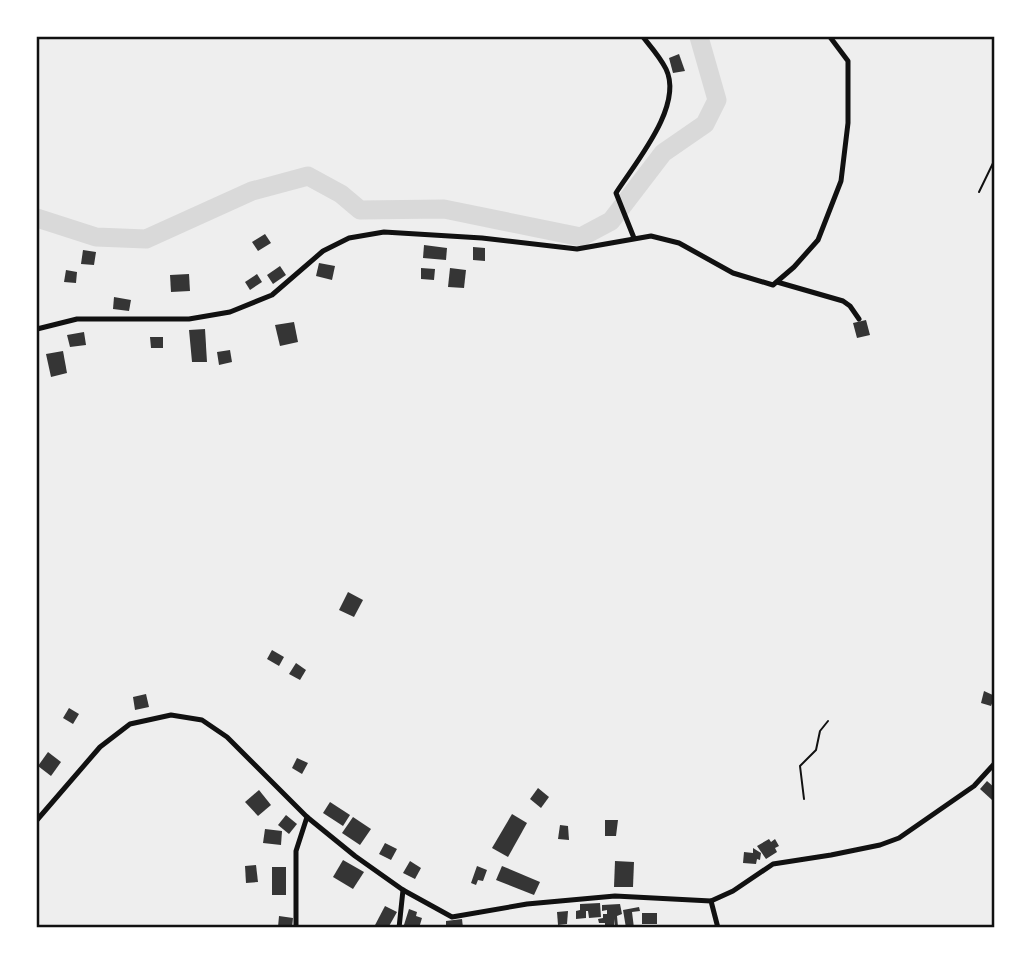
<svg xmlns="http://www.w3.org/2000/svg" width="1032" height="965" viewBox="0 0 1032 965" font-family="'Asap Condensed',sans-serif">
	<rect width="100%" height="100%" fill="#fff"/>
	<rect fill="#eee" x="37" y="37" width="958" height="891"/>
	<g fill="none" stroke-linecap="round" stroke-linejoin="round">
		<polyline stroke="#d9d9d9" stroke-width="19" points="37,218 96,237 146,239 252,191 308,176 341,194 360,210 444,209 581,237 611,221 663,153 705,124 717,100 699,37"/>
	</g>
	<g fill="#353535">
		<polygon points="679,54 685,71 673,73 669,58"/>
		<polygon points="265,234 271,243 258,251 252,242"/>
		<polygon points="424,245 447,248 446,260 423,258"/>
		<polygon points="473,247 485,248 485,261 473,260"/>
		<polygon points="83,250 96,252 94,265 81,264"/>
		<polygon points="319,263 335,266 332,280 316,276"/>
		<polygon points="280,266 286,275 273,284 267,275"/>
		<polygon points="421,268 435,269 434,280 421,279"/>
		<polygon points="450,268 466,270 464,288 448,287"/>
		<polygon points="66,270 77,272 76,283 64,282"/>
		<polygon points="189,274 190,291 171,292 170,275"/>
		<polygon points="257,274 262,282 250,290 245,282"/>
		<polygon points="114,297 131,300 129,311 113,309"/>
		<polygon points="866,320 870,335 857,338 853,323"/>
		<polygon points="294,322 298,342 280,346 275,325"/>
		<polygon points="205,329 207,362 192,362 189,330"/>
		<polygon points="84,332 86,345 70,347 67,335"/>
		<polygon points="150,337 163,337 163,348 151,348"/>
		<polygon points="230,350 232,362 219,365 217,352"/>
		<polygon points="63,351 67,373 51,377 46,354"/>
		<polygon points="348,592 363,600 354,617 339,610"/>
		<polygon points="272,650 284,657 279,666 267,659"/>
		<polygon points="296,663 306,670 300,680 289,674"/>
		<polygon points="984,691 995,696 991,706 981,703"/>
		<polygon points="146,694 149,707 135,710 133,697"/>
		<polygon points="69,708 79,714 73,724 63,718"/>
		<polygon points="48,752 61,762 51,776 38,766"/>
		<polygon points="297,758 308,763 302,774 292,768"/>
		<polygon points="987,781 995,788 995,796 992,800 980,789"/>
		<polygon points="538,788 549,797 541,808 530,799"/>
		<polygon points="259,790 271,805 258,816 245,802"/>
		<polygon points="330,802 350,815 343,826 323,813"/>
		<polygon points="512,814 527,823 508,857 492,848"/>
		<polygon points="286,815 297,824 289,834 278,825"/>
		<polygon points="353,817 371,829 360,845 342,833"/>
		<polygon points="605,820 618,820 616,836 605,836"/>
		<polygon points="560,825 568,826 569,840 558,839"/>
		<polygon points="265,829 282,831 281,845 263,843"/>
		<polygon points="769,839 771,842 775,839 779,846 775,848 777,852 766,859 757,846"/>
		<polygon points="385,843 397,849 391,860 379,854"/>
		<polygon points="753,848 761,853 760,860 757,859 756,864 743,863 744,852 753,853"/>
		<polygon points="343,860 364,872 353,889 333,877"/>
		<polygon points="410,861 421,868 415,879 403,873"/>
		<polygon points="615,861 634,862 633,887 614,887"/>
		<polygon points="256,865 258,882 246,883 245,866"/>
		<polygon points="477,866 487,870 483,881 478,880 476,885 471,883"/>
		<polygon points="502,866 540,882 534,895 496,880"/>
		<rect x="272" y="867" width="14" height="28"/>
		<polygon points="600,903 601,917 589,918 588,911 586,911 586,918 576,919 576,911 580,910 580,904"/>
		<polygon points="620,904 622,914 617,916 618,927 615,928 614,919 614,927 605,928 605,923 599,923 598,919 603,918 603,914 607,914 607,910 602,911 602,905"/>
		<polygon points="385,906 397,912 388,928 376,928 374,927"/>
		<polygon points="639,907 640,911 632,912 634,928 626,928 623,910"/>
		<polygon points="409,909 417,912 416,916 422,918 419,928 403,928"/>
		<polygon points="568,911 567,924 558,925 557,912"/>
		<rect x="642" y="913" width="15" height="11"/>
		<polygon points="279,916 293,918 292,928 278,927"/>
		<polygon points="462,919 463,928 446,928 446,921"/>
	</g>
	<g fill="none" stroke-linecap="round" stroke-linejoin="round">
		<g stroke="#111" stroke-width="2">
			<polyline points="979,192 995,159"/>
			<polyline points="804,799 800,766 816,750 820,731 828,721"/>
		</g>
		<g stroke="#111" stroke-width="5">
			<path d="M634,238L616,193C635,163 684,106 666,69C660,57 651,47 643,37"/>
			<polyline points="777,282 843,301 850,306 859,319"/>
			<polyline points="37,329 77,319 189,319 230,312 272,295 323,251 349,238 384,232 482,238 577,249 651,236 679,243 733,273 773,285 794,267 818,240 841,181 848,123 848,61 830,37"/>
			<polyline points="37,820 100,747 130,724 171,715 202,720 227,737 307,817 355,856 403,890 452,917 527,904 615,896 711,901 718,928"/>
			<polyline points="711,901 733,891 773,864 831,855 880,845 899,838 974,786 995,763"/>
			<polyline points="296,928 296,851 307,817"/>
			<polyline points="399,928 403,890"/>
		</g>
	</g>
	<rect width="1032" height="965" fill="none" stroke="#ffffff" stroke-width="77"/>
	<rect x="38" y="38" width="955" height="888" fill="none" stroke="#111" stroke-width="2.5"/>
</svg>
